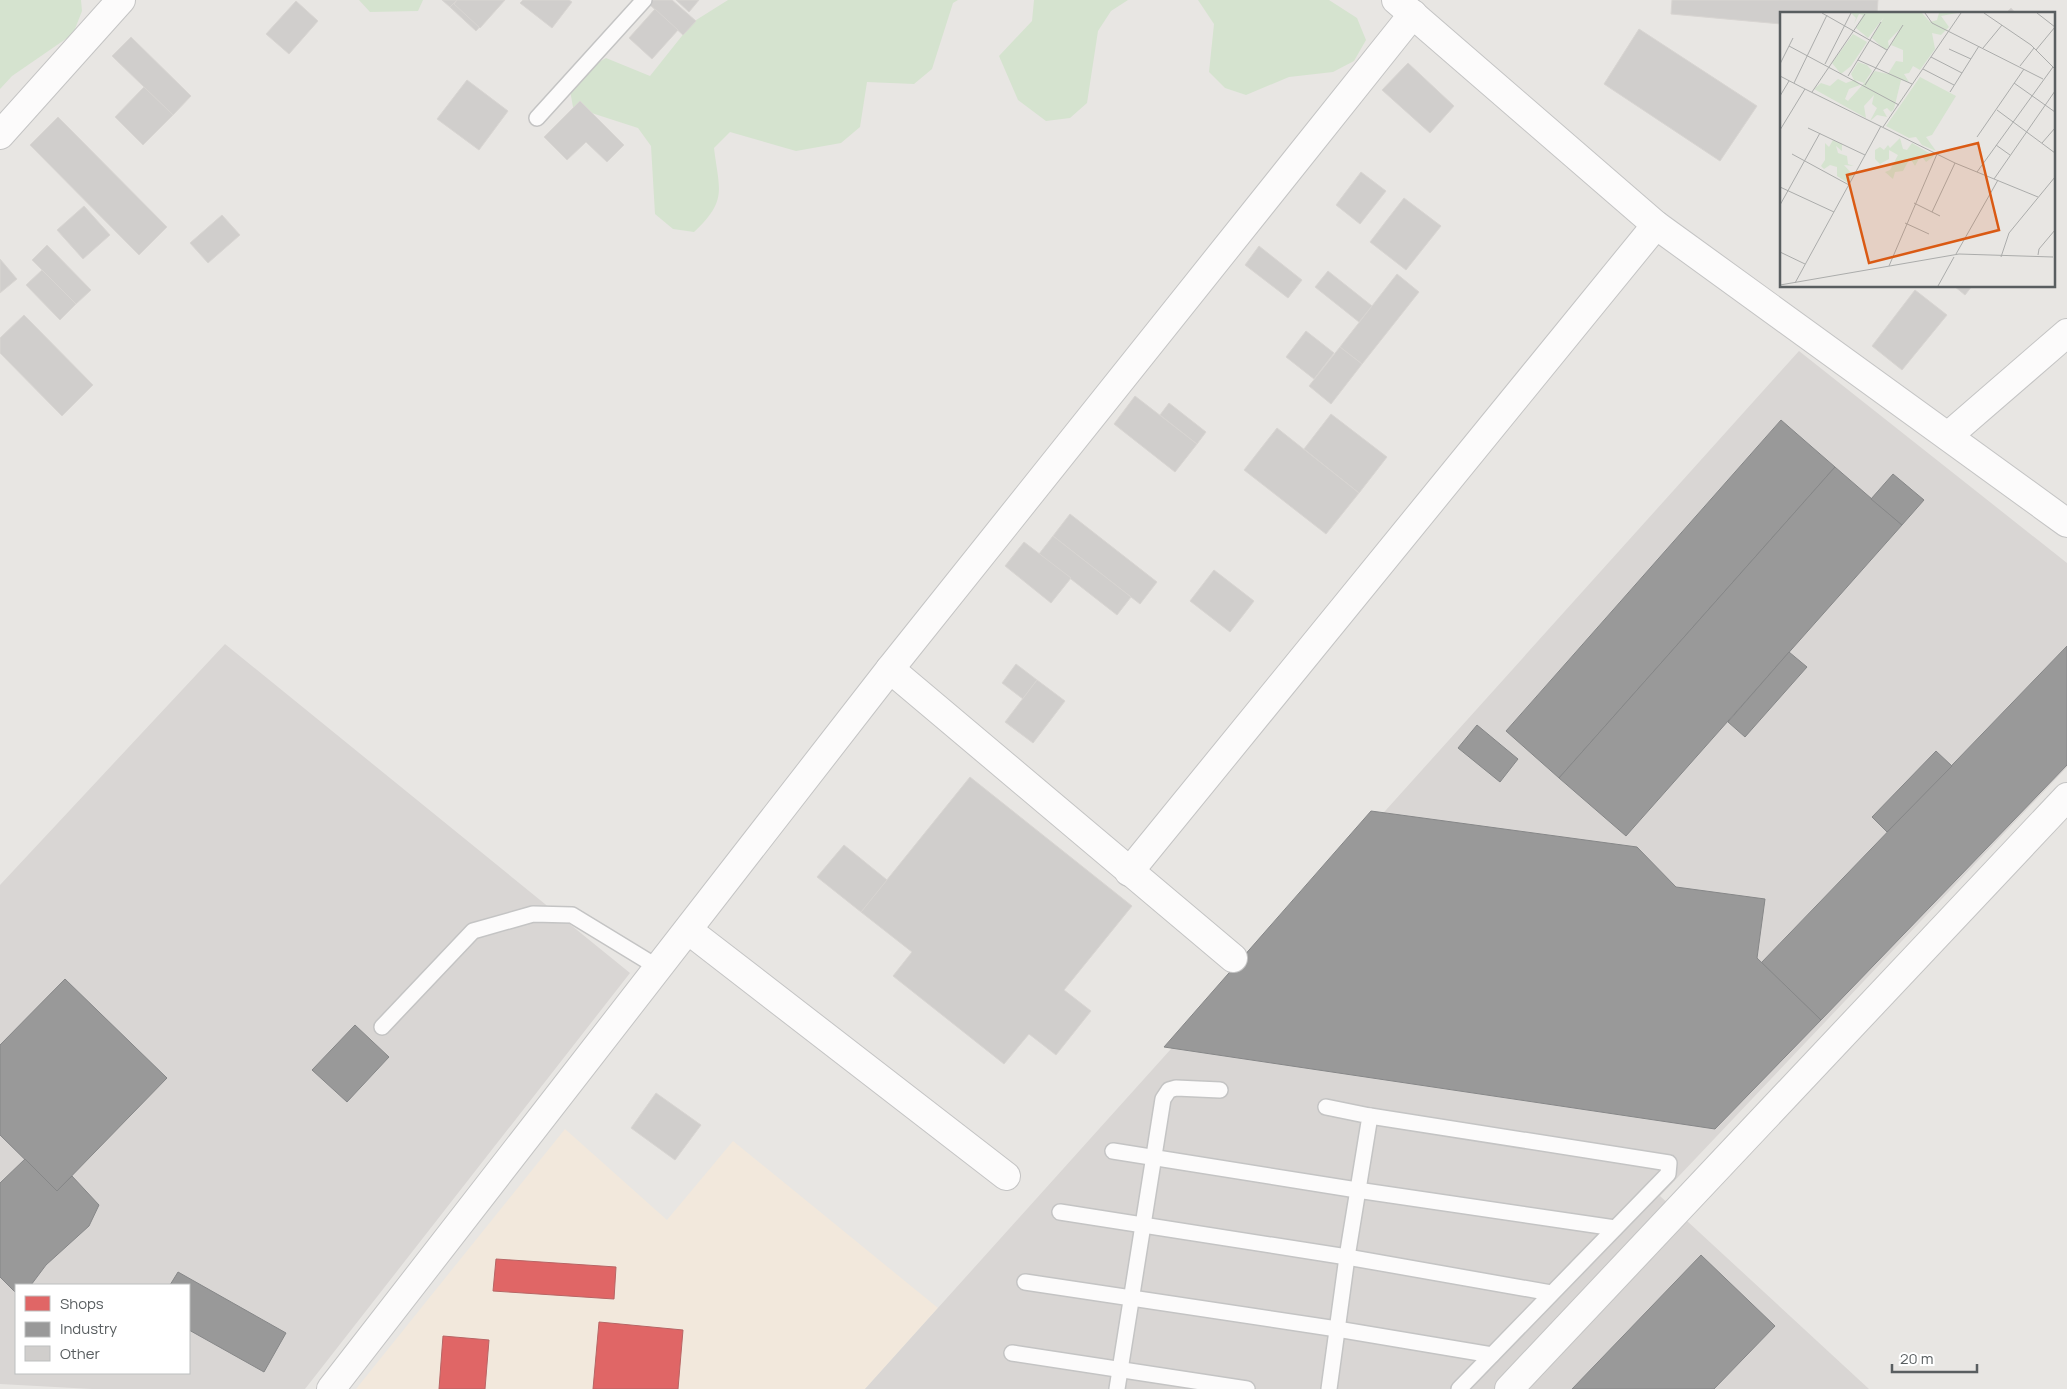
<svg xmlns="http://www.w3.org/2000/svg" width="2067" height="1389" viewBox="0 0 2067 1389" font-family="Manrope,sans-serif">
	<rect width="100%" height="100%" fill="#e8e6e3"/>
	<polygon fill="#f2e8dc" points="565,1129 667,1220 733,1141 938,1308 865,1389 356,1389"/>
	<g fill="#d9d6d4" fill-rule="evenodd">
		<polygon points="1799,351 2067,563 2067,767 1660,1196 1869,1389 865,1389"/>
		<path d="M225,644L630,973L305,1389H92L0,1384V885ZM16,1285H189V1373H16Z"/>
	</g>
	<g fill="#d5e3cf">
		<polygon points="0,0 81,0 82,11 73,34 12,76 0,89"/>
		<polygon points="359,0 423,0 418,11 370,12"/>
		<path d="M728,0H958L953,3L932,69L914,84L867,82L860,127L841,143L796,151L730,132L714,148C719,190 728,200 694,232L673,229L655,214L651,146L638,128L573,107L569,85L585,70L606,58L650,76L693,22Z"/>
		<polygon points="1034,0 1128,0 1111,11 1098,31 1087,103 1070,118 1046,121 1018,100 999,56 1032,21"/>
		<polygon points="1198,0 1329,0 1357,18 1366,40 1354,61 1333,72 1289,77 1246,95 1225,88 1209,72 1214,24"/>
	</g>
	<g fill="#e06666" stroke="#b86464">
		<polygon points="496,1259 616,1267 614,1299 493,1291"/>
		<polygon points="599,1322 683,1330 678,1389 593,1389"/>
		<polygon points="443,1336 489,1340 485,1389 439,1389"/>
	</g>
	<g fill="#999" stroke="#868788">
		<polygon points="1781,420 1835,467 1559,778 1506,731"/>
		<polygon points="1835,467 1902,525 1626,836 1559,778"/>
		<polygon points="1893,474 1924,500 1902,525 1871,499"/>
		<polygon points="2067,646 2067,765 1821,1020 1761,963"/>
		<polygon points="1789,652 1807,667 1745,737 1728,722"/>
		<polygon points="1477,725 1518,759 1500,782 1458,748"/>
		<polygon points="1936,751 1952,766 1887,832 1872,817"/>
		<polygon points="1371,811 1637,847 1676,887 1765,899 1757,958 1821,1020 1715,1129 1164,1047"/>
		<polygon points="65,979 167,1078 57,1191 0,1135 0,1045"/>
		<polygon points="355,1025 389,1057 347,1102 312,1070"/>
		<polygon points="25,1159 57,1191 72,1176 99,1205 89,1226 46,1265 31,1285 16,1285 16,1293 0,1277 0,1183"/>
		<polygon points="1701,1255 1775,1326 1714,1389 1572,1389"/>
		<polygon points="178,1272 286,1333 264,1372 189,1330 189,1285 170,1285"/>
	</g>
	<g fill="#d0cecc" stroke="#d8d5d2">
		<polygon points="442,0 457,0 450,7"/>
		<polygon points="457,0 504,0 476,31 450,7"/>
		<polygon points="457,0 505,0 480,28 454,4"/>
		<polygon points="523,0 569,0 572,2 552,28 520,3"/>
		<polygon points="653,0 672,0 696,21 683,35 649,4"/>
		<polygon points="676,0 699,0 689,12"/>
		<polygon points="1672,0 1878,0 1877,14 1781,14 1781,24 1671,14"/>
		<polygon points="296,1 318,21 289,54 266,34"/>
		<polygon points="2011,8 2016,14 2005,14"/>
		<polygon points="655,9 678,30 652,59 629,38"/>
		<polygon points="1639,29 1757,106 1720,161 1604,84"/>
		<polygon points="131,37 191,96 173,115 112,56"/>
		<polygon points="1408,63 1454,106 1430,133 1382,90"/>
		<polygon points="467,80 508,111 479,150 437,119"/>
		<polygon points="144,87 173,115 143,145 115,117"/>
		<polygon points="580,101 624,145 607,162 586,142 567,160 544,137"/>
		<polygon points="58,117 167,227 139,255 30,145"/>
		<polygon points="1361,172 1386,191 1360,224 1336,205"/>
		<polygon points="1404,198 1441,226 1406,270 1370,242"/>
		<polygon points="84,206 110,235 83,259 57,230"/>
		<polygon points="222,215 240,235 208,263 190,243"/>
		<polygon points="47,245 91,290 76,304 32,260"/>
		<polygon points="1259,246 1302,280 1288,298 1245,265"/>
		<polygon points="0,259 17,279 0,293"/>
		<polygon points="42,270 76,304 60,320 26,285"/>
		<polygon points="1328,271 1372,306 1359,322 1315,287"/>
		<polygon points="1397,274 1419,292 1362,364 1340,347"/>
		<polygon points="1954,286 1972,286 1965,295"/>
		<polygon points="1915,290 1947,315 1902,370 1872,346"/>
		<polygon points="24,315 93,385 62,416 0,353 0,338"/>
		<polygon points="1306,331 1334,353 1314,379 1286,357"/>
		<polygon points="1340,347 1362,364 1331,404 1309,386"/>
		<polygon points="1135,396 1197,444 1175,472 1114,424"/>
		<polygon points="1169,403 1206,432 1197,444 1160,415"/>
		<polygon points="1331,414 1387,457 1359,493 1304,449"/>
		<polygon points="1277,428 1359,493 1326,534 1244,470"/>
		<polygon points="1070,514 1157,582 1140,604 1053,536"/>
		<polygon points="1053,536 1131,597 1117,615 1039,554"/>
		<polygon points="1024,542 1071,578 1051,603 1005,566"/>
		<polygon points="1214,570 1254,601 1230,632 1190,601"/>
		<polygon points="1016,664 1037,680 1023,699 1002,683"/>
		<polygon points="1037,680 1065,701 1033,743 1005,722"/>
		<polygon points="970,777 1132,906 1064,990 1091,1011 1056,1055 1029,1034 1004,1064 893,976 912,952 861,912"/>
		<polygon points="844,845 887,880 861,912 817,877"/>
		<polygon points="656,1093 701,1125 675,1160 631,1128"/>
	</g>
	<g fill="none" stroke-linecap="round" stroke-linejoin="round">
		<defs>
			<g id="lane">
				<polyline points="537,118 644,0"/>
				<polyline points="382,1027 473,931 533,914 572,915 659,968"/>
				<polyline points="1326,1107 1370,1116 1347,1257 1329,1389"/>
				<polyline points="1370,1116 1669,1163 1668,1174 1459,1389"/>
				<polyline points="1113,1151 1357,1190 1615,1228"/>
				<polyline points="1060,1212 1347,1257 1551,1293"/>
				<polyline points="1025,1282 1337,1329 1492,1355"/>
				<polyline points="1012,1353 1247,1389"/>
				<polyline points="1117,1389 1163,1099 1169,1090 1176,1088 1220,1090"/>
			</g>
			<g id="street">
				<polyline points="1396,0 1656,225 2067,523"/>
				<polyline points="0,135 121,0"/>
				<polyline points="1948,436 2067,333"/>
				<polyline points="890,669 1233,958"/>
				<polyline points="1129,872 1656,225"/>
				<polyline points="688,930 1006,1176"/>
				<polyline points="331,1389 890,669 1413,14"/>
				<polyline points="1509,1389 2067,797"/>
			</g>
		</defs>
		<use href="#lane" stroke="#c4c4c4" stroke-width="18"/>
		<use href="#street" stroke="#c4c4c4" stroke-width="30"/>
		<use href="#lane" stroke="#fcfbfb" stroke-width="15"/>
		<use href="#street" stroke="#fcfbfb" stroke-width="28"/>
	</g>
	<g transform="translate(1780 12)">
		<rect width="275" height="275" fill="#e8e6e3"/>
		<path d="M71,1H142L150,10L157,8L159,1H177L161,4L169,15L161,23L152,21L155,37L140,58L133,54L129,61L124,62L129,70L121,68L114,97L111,100L107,96L103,98L107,105L97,103L90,109L97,96L92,92L94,83L84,94L86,106L34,77L41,71L50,74L58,67L66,71L74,68L71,62L78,50L87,53L92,59L84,71L75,68L80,73L69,77L65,87L68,89L95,59L108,62L116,49L123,50V38L111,33L120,17L108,29L109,35L105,38L92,26L104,5L88,26L76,16L83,3L79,2L74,12L76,6ZM73,22L87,30L71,54L61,62L52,51ZM140,65L176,84L152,123L146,125L156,139L142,133L136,125L129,126L106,114ZM120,126L123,137L127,138L132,131L154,144L146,150L141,143L135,154L130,146L123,159L115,160L113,167L105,160L110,158L118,143L109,138V147L100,152L95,147V138L100,135L104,138L108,133L110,136ZM53,128L62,132V139L56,134L58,141L67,144L68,152L74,154L64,153L73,163L68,171L57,164V155L50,153L44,157L41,154L45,148V131L49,135Z" fill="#d5e3cf"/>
		<path fill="none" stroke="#abacab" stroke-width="1" d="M42,1L107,38M145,1L152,11L263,67M204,1L251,33L275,57M257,1L275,15M9,34L119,93M203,36L222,13M169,37L191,47M256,38L275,15M151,45L182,61M78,48L132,72M0,52L13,26M45,52L71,1M240,54L254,36M143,57L174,73M0,64L25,77M68,64L101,10M14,71L47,3M234,71L275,100M85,73L123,13M32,80L85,2M170,80L199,34M0,84L9,69M217,98L275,141M103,115L181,1M28,116L85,143M0,118L25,77L175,151L258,185M197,125L244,57M262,131L275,116M216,133L230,143M12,142L69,173M197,160L273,55M214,167L275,79M0,175L54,200M134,191L160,204M0,193L40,121M152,200L175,151M125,211L149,222M0,240L25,252M176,242L218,168M258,243L259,237L275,218M221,245L229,221L275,165M109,254L157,142M15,271L101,114M0,273L179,242L273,245M158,274L174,245"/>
		<path fill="#da5a14" fill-opacity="0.15" stroke="#da5a14" stroke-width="2.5" d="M198,131L219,218L89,251L67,163Z"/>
		<rect width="275" height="275" fill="none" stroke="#595e60" stroke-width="2.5"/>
	</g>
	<rect x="15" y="1284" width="175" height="90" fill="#ffffff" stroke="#bdbfbf"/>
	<rect x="25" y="1296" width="25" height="15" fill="#e06666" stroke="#bdbfbf"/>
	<text x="60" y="1309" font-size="15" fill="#595e60">Shops</text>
	<rect x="25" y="1322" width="25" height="15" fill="#999999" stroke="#bdbfbf"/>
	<text x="60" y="1334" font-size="15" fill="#595e60">Industry</text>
	<rect x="25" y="1346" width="25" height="15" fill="#d0cecc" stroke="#bdbfbf"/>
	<text x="60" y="1359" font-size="15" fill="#595e60">Other</text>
	<path d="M1892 1364v8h85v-8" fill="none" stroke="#595e60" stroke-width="2.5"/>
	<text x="1900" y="1364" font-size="15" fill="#595e60" stroke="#ffffff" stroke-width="4" paint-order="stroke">20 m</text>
</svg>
